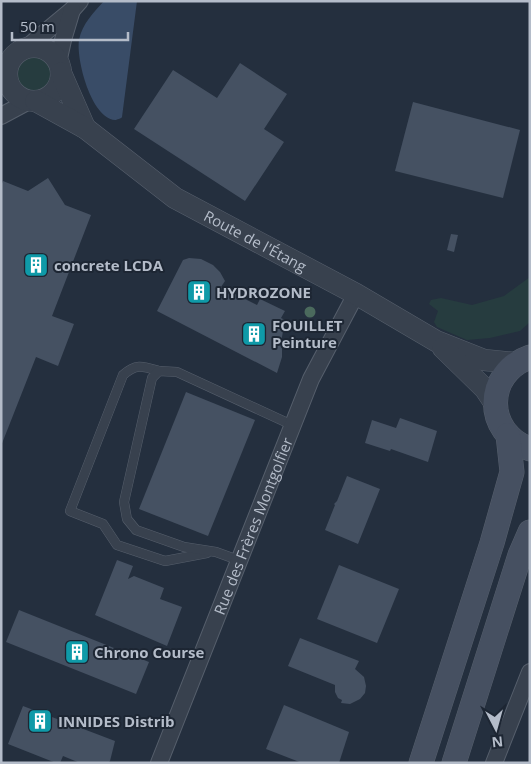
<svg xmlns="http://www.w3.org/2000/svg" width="531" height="764" viewBox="0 0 531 764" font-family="'Open Sans',sans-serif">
	<rect width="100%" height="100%" fill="#242f3e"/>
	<g fill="#263c3f">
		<circle cx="34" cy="74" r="18"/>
		<polygon points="530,277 530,322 520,331 490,338 467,340 437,327 434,322 438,311 429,304 431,300 441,298 472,305 504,296"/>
	</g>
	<path fill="#394c67" d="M104,1H137L122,117C122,118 116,120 115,120C91,118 76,59 79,40C82,24 94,12 104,1Z"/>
	<g fill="#455162">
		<polygon points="240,63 287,94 264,129 284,142 245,201 134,129 173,70 217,98"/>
		<polygon points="413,102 520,130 503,198 395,171"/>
		<polygon points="48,178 65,205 91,215 52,316 74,324 58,366 36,357 1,446 1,186 3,181 28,191"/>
		<polygon points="451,234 458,235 454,252 447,250"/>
		<polygon points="189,258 201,259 213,265 220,272 225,281 221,287 257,305 260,299 285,311 281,318 285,320 282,337 282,357 277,373 157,311 183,260"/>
		<polygon points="186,392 255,420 208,536 139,509"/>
		<polygon points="400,418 437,431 428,462 391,449 390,451 365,443 372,420 396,428"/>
		<polygon points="347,476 380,489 358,544 325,530 335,505 334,504 337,501"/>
		<polygon points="117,560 133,566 128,579 134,576 164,588 160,599 182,607 167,646 95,615"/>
		<polygon points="339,565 399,589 377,643 317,619"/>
		<polygon points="19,610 149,662 136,694 6,642"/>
		<polygon points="300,638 359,661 355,669 364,677 366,686 365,693 360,699 350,704 341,703 342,700 338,698 335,692 335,685 288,666"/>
		<polygon points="284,705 349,732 339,763 302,763 266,749"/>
		<polygon points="23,706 115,741 110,761 108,763 80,763 63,756 60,763 56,763 8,744"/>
	</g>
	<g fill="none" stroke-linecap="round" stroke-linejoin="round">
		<defs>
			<g id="service">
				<path d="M159,371C143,366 136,363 123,375L70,511L103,524L117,545L165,561L207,553"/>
				<polyline points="238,560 216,552 184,547 136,530 127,519 124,502 152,378 159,371 177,372 292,425"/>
			</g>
			<g id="minor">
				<polyline points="25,49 72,10 80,1"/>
				<polyline points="58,63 63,40 72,10"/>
				<polyline points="1,83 7,70"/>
				<polyline points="1,116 29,101"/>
				<path id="s1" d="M159,763L311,379L356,294"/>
				<polyline points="494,763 530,672"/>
			</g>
			<g id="tertiary">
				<circle cx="34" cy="74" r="27"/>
				<polyline points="61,73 85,128"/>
				<path id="s2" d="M36,101L85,128L175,198L356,294L436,341L484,360L516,363"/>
				<polyline points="443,348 485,389 495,404"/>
			</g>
			<g id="secondary">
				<path d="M530,357C484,373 484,433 530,449"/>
				<polyline points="421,763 492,543 512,472 508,435"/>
				<polyline points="454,763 520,555 530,532"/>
			</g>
		</defs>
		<use href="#service" stroke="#565f6c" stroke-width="10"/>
		<use href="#minor" stroke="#565f6c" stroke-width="18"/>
		<use href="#tertiary" stroke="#565f6c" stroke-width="22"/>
		<use href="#secondary" stroke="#565f6c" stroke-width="25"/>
		<use href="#service" stroke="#38414e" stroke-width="9"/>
		<use href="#minor" stroke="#38414e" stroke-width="16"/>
		<use href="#tertiary" stroke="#38414e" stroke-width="21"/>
		<use href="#secondary" stroke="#465061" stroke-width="24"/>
	</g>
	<circle fill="#4b6a5d" cx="310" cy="312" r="5.5"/>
	<defs>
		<symbol id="building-square" viewBox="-11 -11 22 22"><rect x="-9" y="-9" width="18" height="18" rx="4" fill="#0f9aa8" stroke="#1d2633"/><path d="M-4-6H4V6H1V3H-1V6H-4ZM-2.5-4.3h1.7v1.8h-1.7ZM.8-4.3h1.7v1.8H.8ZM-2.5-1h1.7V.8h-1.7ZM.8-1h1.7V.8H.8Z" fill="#fff"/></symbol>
	</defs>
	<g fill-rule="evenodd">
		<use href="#building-square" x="22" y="251" width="28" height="28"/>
		<use href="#building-square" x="185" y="278" width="28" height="28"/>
		<use href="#building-square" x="240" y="320" width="28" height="28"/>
		<use href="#building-square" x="63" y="638" width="28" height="28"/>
		<use href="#building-square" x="26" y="707" width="28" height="28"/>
	</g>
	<g text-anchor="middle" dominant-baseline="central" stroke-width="4" stroke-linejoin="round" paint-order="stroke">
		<g font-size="15" fill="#b4bcc9" stroke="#1d2633">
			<text stroke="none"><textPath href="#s2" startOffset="261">Route de l'Étang</textPath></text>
			<text stroke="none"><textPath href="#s1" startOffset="255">Rue des Frères Montgolfier</textPath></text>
		</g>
		<g font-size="15" font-weight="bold" fill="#b4bcc9" stroke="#1d2633" text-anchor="start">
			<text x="54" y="265">concrete LCDA</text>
			<text x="216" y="292">HYDROZONE</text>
			<text x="272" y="325">FOUILLET<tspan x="272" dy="17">Peinture</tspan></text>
			<text x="94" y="652">Chrono Course</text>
			<text x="58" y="721">INNIDES Distrib</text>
		</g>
	</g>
	<rect width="531" height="764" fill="none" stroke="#b4bcc9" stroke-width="5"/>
	<g transform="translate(496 729) rotate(174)" stroke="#1d2633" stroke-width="4" paint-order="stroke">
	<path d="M0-4L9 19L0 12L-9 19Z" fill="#b4bcc9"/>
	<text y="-8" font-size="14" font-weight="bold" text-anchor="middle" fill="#b4bcc9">N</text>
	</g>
	<path d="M12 32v8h116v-8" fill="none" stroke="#b4bcc9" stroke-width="2.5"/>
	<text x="20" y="32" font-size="15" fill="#b4bcc9" stroke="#1d2633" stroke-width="4" paint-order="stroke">50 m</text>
</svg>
